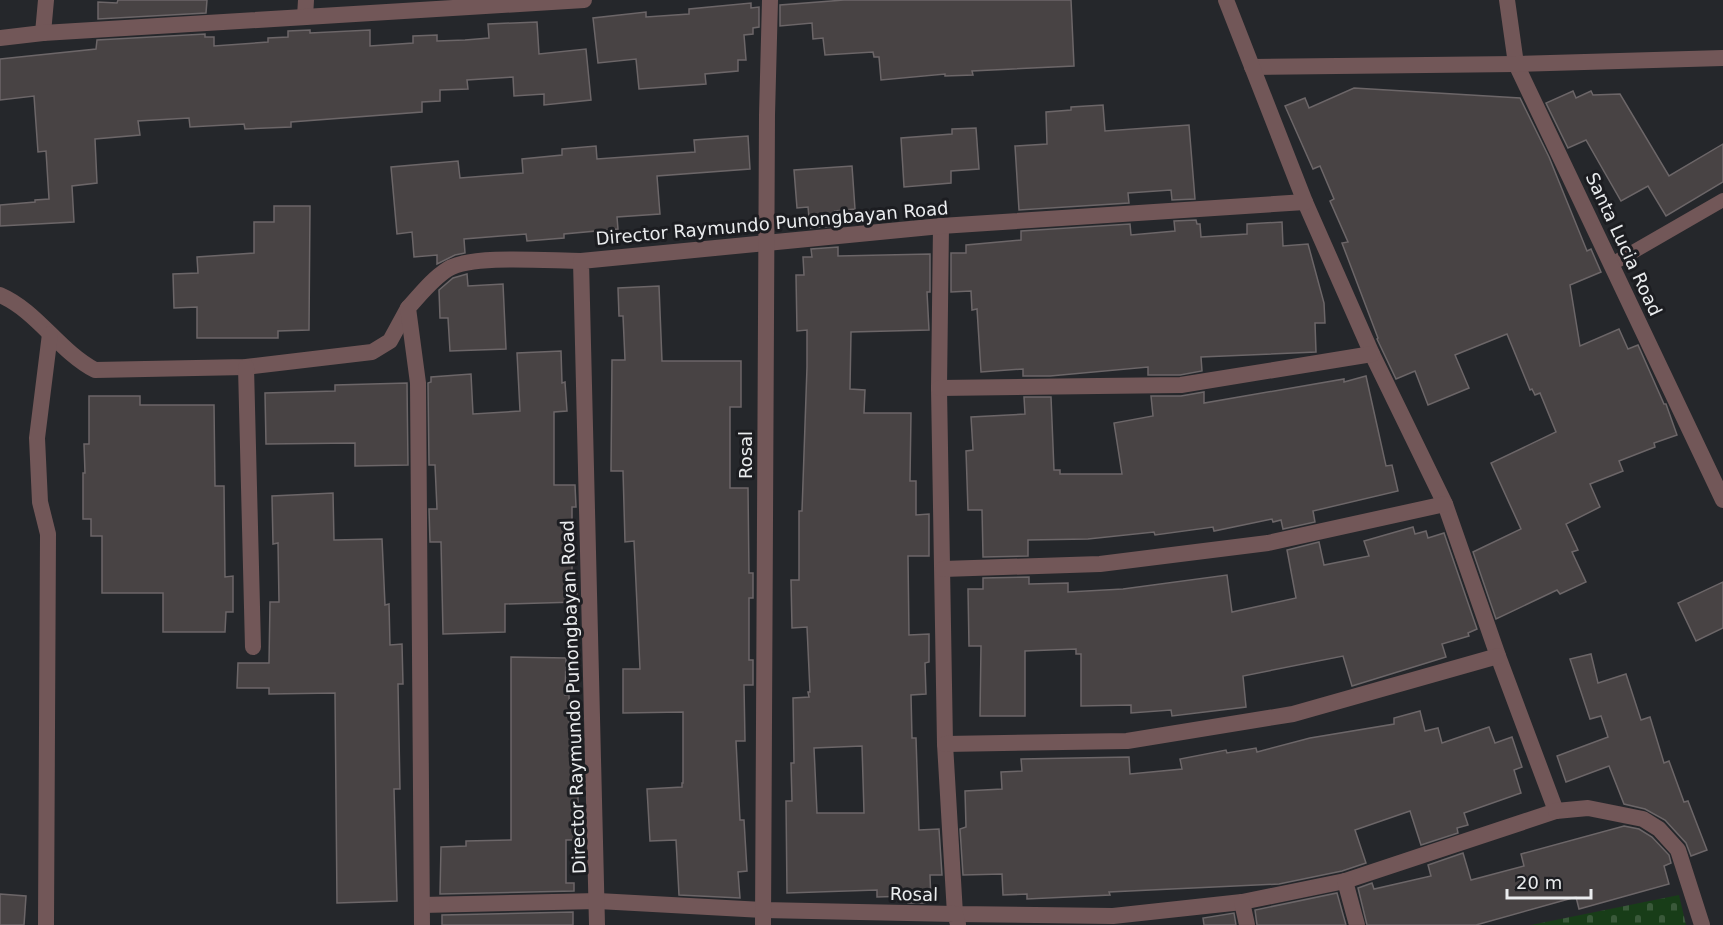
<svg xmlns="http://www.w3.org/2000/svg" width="1723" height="925" viewBox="0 0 1723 925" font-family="'DejaVu Sans',sans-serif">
	<defs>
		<pattern id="cemetery-stones" width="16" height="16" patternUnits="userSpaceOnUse" patternTransform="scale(1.5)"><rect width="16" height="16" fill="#183d18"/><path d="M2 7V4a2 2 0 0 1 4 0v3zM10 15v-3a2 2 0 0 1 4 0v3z" fill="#3a593a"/></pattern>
	</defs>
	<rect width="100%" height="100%" fill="#25272b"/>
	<polygon fill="url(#cemetery-stones)" points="1679,895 1686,925 1531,925"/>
	<g fill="#484344" stroke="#6c6668" stroke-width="1.5" fill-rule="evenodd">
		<polygon points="118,0 207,0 206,13 98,19 98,2 117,3"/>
		<polygon points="844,0 1071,0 1074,66 972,71 973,75 945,76 945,74 881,80 879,57 874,57 873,52 825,55 823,38 813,39 812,23 780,26 780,5"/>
		<polygon points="751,3 751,8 759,7 759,27 753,28 753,34 744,35 746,60 738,60 738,71 705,74 706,84 639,89 636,59 598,63 593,18 646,12 646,17 689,14 689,9"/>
		<polygon points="537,22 539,54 586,49 591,100 544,105 544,94 514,96 513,77 467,80 468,89 440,90 440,101 422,102 422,112 291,122 291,127 245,129 244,124 190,127 189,118 138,121 140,135 95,139 97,183 72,186 74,222 0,226 0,205 35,202 35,200 49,199 46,151 38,152 34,96 0,100 0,59 96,49 97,40 205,34 205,37 214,37 214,46 268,42 268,38 288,37 288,31 310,30 310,33 370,30 370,46 413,43 413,36 437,35 437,41 465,40 489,38 488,24"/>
		<polygon points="1354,88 1520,98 1549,157 1587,251 1591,249 1601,272 1570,285 1580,346 1619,329 1628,349 1638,345 1664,404 1666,404 1677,435 1654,443 1655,447 1619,461 1623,471 1590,484 1600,507 1566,524 1578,550 1572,552 1586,582 1560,594 1557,590 1496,619 1473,552 1521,529 1491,463 1556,432 1540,393 1535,395 1532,389 1530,390 1507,334 1455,355 1469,388 1428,405 1415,371 1396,379 1377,339 1378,338 1342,243 1348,242 1330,201 1334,199 1320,166 1313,169 1285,106 1305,98 1309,108"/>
		<polygon points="1573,91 1576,98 1591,91 1593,95 1620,94 1669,176 1723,144 1723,182 1666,216 1648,186 1621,201 1586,140 1568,148 1546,103"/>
		<polygon points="1103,105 1105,131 1189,125 1195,199 1172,200 1171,190 1128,193 1129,203 1019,210 1015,146 1047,144 1046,112 1071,110 1071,107"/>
		<polygon points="976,128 979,169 951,171 951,183 904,187 901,138 952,134 952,129"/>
		<polygon points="748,136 750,169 657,176 660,214 617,217 618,229 564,234 564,238 527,241 526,234 464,239 465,253 455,255 437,264 437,255 414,257 412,232 397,234 391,167 458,161 460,178 523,173 522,159 562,155 562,149 596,146 597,159 695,152 694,140"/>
		<polygon points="852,166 855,209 835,211 836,226 810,228 808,207 797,208 794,170"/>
		<polygon points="274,206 310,206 309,330 278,331 278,338 197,338 197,307 174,308 173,274 198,273 197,257 254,253 254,222 274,222"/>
		<polygon points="1196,220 1197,224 1200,224 1201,237 1247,234 1247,224 1282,222 1283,246 1308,244 1324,303 1325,323 1315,323 1316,352 1201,357 1202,371 1180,375 1148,375 1148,367 1050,376 1023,376 1023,369 981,372 977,309 972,310 971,291 951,292 951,253 966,253 966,245 1021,240 1021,231 1130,224 1131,235 1175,231 1174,221"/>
		<path d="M838,247V256L930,254V292H927L929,330L851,332L850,389L865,390L864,413H911L910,481H916V515L929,514V556H908L909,635L929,634V662L925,663L926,694L911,695L912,738H916L919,830L939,829L942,875H930L931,903H908V896L877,897V890L787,893L786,801H792L791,763H794L793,698L809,697L808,692H810L807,627L792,628L791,580H799V511H802L807,367V330L797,331L796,275H804L803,257H812L811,249ZM862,746L864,813H817L814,748Z"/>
		<polygon points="467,274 468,286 503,284 506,349 450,351 448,318 440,318 439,290 453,278"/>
		<polygon points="659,286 662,361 741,361 741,407 730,407 730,488 748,488 749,573 753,573 753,598 749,598 749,660 753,660 753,685 744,685 745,741 736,741 740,820 744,820 747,871 738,872 740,898 679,895 676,840 650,841 647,789 682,787 682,783 683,783 683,712 623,713 623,669 640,669 634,541 625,542 623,471 611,471 612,360 625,360 623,316 619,316 618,288"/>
		<polygon points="561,351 562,383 565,382 567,411 554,412 554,485 575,485 576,507 572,507 572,578 577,578 577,602 505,604 505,632 443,634 441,542 430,542 429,509 437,509 435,465 429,465 428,383 431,382 431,377 471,374 473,414 520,411 517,353"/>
		<polygon points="1366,376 1386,466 1392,465 1398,491 1313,511 1315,522 1283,529 1281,520 1273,522 1272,519 1214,531 1213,527 1155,535 1154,532 1088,539 1028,540 1028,556 983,557 982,510 968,510 966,451 973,450 971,417 1025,414 1024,397 1051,397 1054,470 1060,470 1060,474 1122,474 1114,423 1153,416 1151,396 1181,396 1204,392 1204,403 1344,379 1344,382"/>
		<polygon points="407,383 408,465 355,466 355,443 266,444 265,393 335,391 335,385"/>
		<polygon points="89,396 140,396 140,405 214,405 215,486 224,486 225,577 233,576 233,612 226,612 225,632 163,632 163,593 102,593 102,536 91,536 91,519 83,519 83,473 85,473 84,444 89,444"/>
		<polygon points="333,493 334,540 382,539 385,605 389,604 390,645 402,644 403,684 398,684 400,789 394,789 397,901 337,903 335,693 269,694 269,688 237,688 238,663 269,663 270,602 279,602 278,543 273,544 272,496"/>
		<polygon points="1413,527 1415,534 1426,531 1428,538 1444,533 1477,629 1468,633 1469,636 1442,644 1446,657 1352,686 1343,656 1243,676 1246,707 1172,716 1171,710 1131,713 1131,705 1081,706 1081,654 1076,654 1076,649 1025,651 1025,716 980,716 981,646 969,646 968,589 983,589 983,578 1029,577 1029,584 1068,583 1068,592 1123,589 1227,575 1232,612 1296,598 1287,550 1319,542 1324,565 1369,556 1364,541"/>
		<polygon points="1723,582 1723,628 1696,641 1678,603"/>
		<polygon points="1591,654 1598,683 1626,674 1641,720 1650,717 1664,763 1669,761 1684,802 1688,801 1707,850 1691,856 1686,843 1665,820 1645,809 1624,804 1609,766 1566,782 1557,756 1608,737 1601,716 1590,719 1570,659"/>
		<polygon points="511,657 566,658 565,695 569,695 570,756 578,756 578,840 566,840 566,883 574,883 574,891 440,894 441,847 466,846 466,841 511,840"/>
		<polygon points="1420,711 1425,731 1438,728 1442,743 1489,727 1495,743 1512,737 1522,767 1514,770 1521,793 1464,813 1468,825 1457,828 1458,833 1421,845 1410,811 1355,830 1366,863 1342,871 1279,884 1109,892 1110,895 1027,899 1027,894 1003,895 1002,874 963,875 960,829 966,827 965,791 1002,789 1001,772 1022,771 1021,759 1129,757 1130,774 1182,769 1180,759 1226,750 1227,753 1256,748 1257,752 1310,738 1394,724 1394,718"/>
		<polygon points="1624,826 1639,829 1652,837 1669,855 1671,863 1664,866 1669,884 1579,909 1576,897 1476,925 1367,925 1358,888 1372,883 1374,889 1431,876 1428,865 1463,853 1471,880 1524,866 1521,854"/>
		<polygon points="1337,893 1346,925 1257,925 1255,910"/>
		<polygon points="0,894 26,896 24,925 0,925"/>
		<polygon points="573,912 573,925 442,925 442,915"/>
		<polygon points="1234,913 1236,925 1204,925 1203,918"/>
	</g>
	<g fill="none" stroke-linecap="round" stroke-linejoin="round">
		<polyline stroke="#725758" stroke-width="14" points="1612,264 1723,200"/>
		<g stroke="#725758" stroke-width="16">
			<polyline points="1507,0 1516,64 1723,500"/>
			<polyline points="305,17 306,0"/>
			<polyline points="43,33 46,0"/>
			<polyline points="0,38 43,33 584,0"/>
			<polyline points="1252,67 1516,64 1723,58"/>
			<polyline points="941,226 939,388 945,744 955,914 1113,916 1242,902 1345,881 1556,811 1498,656 1445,504 1372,354 1305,202"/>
			<path d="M0,295C37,311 59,351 95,370L246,367L372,352L390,341L408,308"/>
			<polyline points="246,367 253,647"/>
			<polyline points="939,388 1181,385 1372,354"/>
			<polyline points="943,569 1100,564 1268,543 1445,504"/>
			<polyline points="945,744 1127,741 1293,714 1498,656"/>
			<polyline points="1556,811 1588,808 1643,819 1659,829 1678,850 1702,925"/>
			<polyline points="1345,881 1357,925"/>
			<polyline points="1242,902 1247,925"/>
			<polyline points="422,905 598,901 763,910 955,914 958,924"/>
			<polyline points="46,925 48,534 40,502 37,438 50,334"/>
			<path d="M422,925L418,383L408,308C420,295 432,279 448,269C472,254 550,261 581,261"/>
			<polyline points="597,925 581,261 941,226 1305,202 1226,0"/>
			<polyline points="763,925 767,115 770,0"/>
		</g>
	</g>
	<g text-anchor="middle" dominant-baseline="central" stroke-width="6" stroke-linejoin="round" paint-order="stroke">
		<g font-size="18" fill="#eaecee" stroke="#1c1d21">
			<text transform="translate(772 223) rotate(-5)">Director Raymundo Punongbayan Road</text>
			<text transform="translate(1624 244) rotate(65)">Santa Lucia Road</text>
			<text transform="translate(745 455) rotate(-90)">Rosal</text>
			<text transform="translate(573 697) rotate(-92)">Director Raymundo Punongbayan Road</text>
			<text transform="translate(914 894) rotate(1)">Rosal</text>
		</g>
	</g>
	<path d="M1507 889v9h84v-9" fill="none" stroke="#eaecee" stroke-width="3"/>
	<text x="1516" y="889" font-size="18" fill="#eaecee" stroke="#1c1d21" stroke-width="4.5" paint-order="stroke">20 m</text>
</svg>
